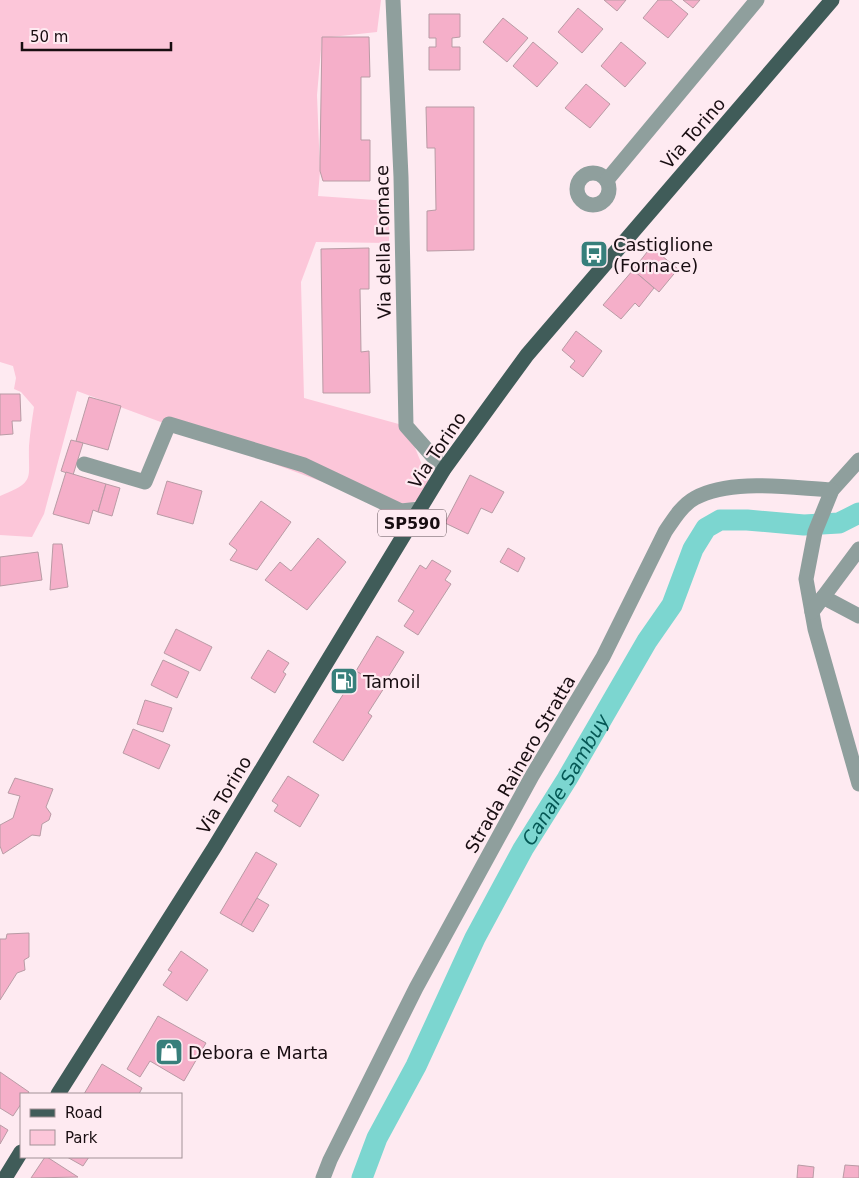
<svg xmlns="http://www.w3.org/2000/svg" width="859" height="1178" viewBox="0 0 859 1178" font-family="'DejaVu Sans',sans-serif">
	<rect width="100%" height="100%" fill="#feeaf1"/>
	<path fill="#fcc6d9" d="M0,0H381L377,32L322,38L317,95L320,171L318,196L389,201V243L316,242L301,282L304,398L406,426L432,489L401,511L77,391L44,514L32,537L0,535V496C36,481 28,480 29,446C30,433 32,420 34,407L21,392L14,389L16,378L13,366L0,362Z"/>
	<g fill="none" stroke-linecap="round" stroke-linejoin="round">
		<path stroke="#7cd6d0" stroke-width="21" id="s1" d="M362,1178L377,1138L416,1066L475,938L523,849L567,779L647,641L672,605L693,549L706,528L720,520H747L804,525L839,523L859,513"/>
	</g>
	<g fill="#f5afc9" stroke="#b99ba5">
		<polygon points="604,0 626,0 617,11"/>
		<polygon points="658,0 671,0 688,14 668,38 643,18"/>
		<polygon points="683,0 700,0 693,8"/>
		<polygon points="578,8 603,29 582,53 558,32"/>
		<polygon points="429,14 460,14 460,37 452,38 452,47 460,47 460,70 429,70 429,47 436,47 436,38 429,38"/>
		<polygon points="503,18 528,38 507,62 483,42"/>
		<polygon points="322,37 369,37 370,77 361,77 361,140 370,140 370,181 323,181 320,171 320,159"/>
		<polygon points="533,42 558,63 537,87 513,66"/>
		<polygon points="621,42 646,63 625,87 601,66"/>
		<polygon points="586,84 610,104 590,128 565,108"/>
		<polygon points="426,107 474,107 474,250 427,251 427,211 436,210 435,148 427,148"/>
		<polygon points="651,247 678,269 659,292 633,270"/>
		<polygon points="369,248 369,289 360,289 361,352 369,351 370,393 323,393 321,249"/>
		<polygon points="633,270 654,288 639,307 635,303 621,319 603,305"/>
		<polygon points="576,331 602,351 583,377 570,367 575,361 562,350"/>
		<polygon points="0,394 20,394 21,421 12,421 13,434 0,435"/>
		<polygon points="89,397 121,406 108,450 76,441"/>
		<polygon points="71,440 83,443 73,475 61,471"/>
		<polygon points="66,472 106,484 98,512 93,510 89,524 53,514"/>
		<polygon points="470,475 504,492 492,513 481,508 468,534 445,523"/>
		<polygon points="167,481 202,491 193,524 157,514"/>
		<polygon points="106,484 120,488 112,516 98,512"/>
		<polygon points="261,501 291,522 257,570 230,560 237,550 229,544"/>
		<polygon points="318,538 346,562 307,610 265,580 280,562 291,571"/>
		<polygon points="53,544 62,544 68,587 50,590"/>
		<polygon points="508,548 525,558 518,572 500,562"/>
		<polygon points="38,552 42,580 0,586 0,557"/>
		<polygon points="432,560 451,571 445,580 451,584 418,635 404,626 414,611 398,601 420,565 426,569"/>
		<polygon points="176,629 212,647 200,671 164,653"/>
		<polygon points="377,636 404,652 382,687 356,671"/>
		<polygon points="268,650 289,663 283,672 286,674 275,693 251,678"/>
		<polygon points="163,660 189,672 177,698 151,685"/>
		<polygon points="344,670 353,675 356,671 384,688 368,713 372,716 343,761 313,742 344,693 333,687"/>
		<polygon points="145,700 172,708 163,732 137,724"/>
		<polygon points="133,729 170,745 159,769 123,753"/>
		<polygon points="288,776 319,795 300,827 274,811 278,805 272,801"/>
		<polygon points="15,778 53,789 46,807 51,814 49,820 42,824 40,836 32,835 3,854 0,846 0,825 13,818 20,796 8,793"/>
		<polygon points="256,852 277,864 241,925 220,913"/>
		<polygon points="257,898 269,905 253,932 241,925"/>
		<polygon points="29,933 29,957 24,960 25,970 17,973 0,1000 0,939 6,939 7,934"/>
		<polygon points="181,951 208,970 187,1001 163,985 172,972 168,970"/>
		<polygon points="158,1016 206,1043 184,1081 150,1061 140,1077 127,1069"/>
		<polygon points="102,1064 142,1088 139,1094 84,1094"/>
		<polygon points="0,1072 29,1092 28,1094 21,1094 21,1104 13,1116 0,1108"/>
		<polygon points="0,1125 8,1130 0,1144"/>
		<polygon points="45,1157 47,1157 78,1177 31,1178"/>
		<polygon points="67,1157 89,1157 83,1166"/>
		<polygon points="798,1165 814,1167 813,1178 797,1178"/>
		<polygon points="845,1165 859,1166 859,1178 843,1178"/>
	</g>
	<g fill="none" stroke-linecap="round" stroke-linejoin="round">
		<g stroke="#8f9f9d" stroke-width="15">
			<polyline points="393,0 401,177 406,426 444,469"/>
			<circle cx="593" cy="189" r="16"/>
			<polyline points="607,180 757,0"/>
			<polyline points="859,460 832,490 815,532 806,579 815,629 859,784"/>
			<polyline points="84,464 145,482 169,424 304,465 401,511 420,509"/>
			<polyline points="823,597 859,616"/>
			<polyline points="812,612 859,549"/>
			<path d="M323,1178L330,1160L416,988L532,776L603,657L665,532C673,520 682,505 695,498C731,478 791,488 832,490"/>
		</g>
		<g stroke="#405c59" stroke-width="15">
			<polyline points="58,1094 214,848 444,469 527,355 832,0"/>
			<polyline points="5,1178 21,1152"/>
		</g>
	</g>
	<defs>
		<symbol id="bus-square" viewBox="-11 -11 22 22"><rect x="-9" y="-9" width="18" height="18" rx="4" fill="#377f7b" stroke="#feeaf1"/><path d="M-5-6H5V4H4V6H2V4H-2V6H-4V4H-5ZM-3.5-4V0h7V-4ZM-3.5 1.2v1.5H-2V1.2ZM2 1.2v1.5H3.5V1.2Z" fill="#fff"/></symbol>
		<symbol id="fuel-square" viewBox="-11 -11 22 22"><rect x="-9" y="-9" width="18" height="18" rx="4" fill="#377f7b" stroke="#feeaf1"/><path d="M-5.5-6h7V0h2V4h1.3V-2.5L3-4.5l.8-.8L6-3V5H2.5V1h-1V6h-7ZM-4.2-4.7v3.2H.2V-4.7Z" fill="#fff"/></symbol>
		<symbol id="shop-square" viewBox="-11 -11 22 22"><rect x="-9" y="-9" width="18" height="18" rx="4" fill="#377f7b" stroke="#feeaf1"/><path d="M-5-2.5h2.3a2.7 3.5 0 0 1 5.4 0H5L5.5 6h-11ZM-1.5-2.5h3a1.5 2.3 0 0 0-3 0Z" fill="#fff"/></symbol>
	</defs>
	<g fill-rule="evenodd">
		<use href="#bus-square" x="578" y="238" width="32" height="32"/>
		<use href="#fuel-square" x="328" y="665" width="32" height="32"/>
		<use href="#shop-square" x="153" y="1036" width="32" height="32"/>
	</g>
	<g text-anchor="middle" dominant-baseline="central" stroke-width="4.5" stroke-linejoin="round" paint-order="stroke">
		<rect fill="#feeaf1" stroke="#5d4f54" stroke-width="1" x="378" y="509.5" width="68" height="27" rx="4"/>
		<g font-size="16" font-weight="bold" fill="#180d11">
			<text x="412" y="523">SP590</text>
		</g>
		<g font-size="18" fill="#180d11" stroke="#feeaf1">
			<text transform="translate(693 133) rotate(-49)">Via Torino</text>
			<text transform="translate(383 242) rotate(-91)">Via della Fornace</text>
			<text transform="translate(437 450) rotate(-56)">Via Torino</text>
			<text transform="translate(520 764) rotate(-60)">Strada Rainero Stratta</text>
			<text transform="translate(224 795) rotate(-59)">Via Torino</text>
		</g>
		<g font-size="18" fill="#180d11" stroke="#feeaf1" text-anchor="start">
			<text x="613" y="244">Castiglione<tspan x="613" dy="21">(Fornace)</tspan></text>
			<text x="363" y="681">Tamoil</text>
			<text x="188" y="1052">Debora e Marta</text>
		</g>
		<g font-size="19" font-style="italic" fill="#045754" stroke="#feeaf1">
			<text stroke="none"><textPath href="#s1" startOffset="448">Canale Sambuy</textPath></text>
		</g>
	</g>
	<rect x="20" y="1093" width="162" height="65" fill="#feeaf1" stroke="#a29297"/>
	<rect x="30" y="1109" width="25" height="8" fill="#405c59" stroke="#a29297"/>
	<text x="65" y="1118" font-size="15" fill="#180d11">Road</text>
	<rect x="30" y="1130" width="25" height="15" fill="#fcc6d9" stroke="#a29297"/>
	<text x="65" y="1143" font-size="15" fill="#180d11">Park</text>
	<path d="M22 42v8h149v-8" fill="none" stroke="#180d11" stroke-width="2.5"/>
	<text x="30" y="42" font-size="15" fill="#180d11" stroke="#feeaf1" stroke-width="4" paint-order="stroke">50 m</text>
</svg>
